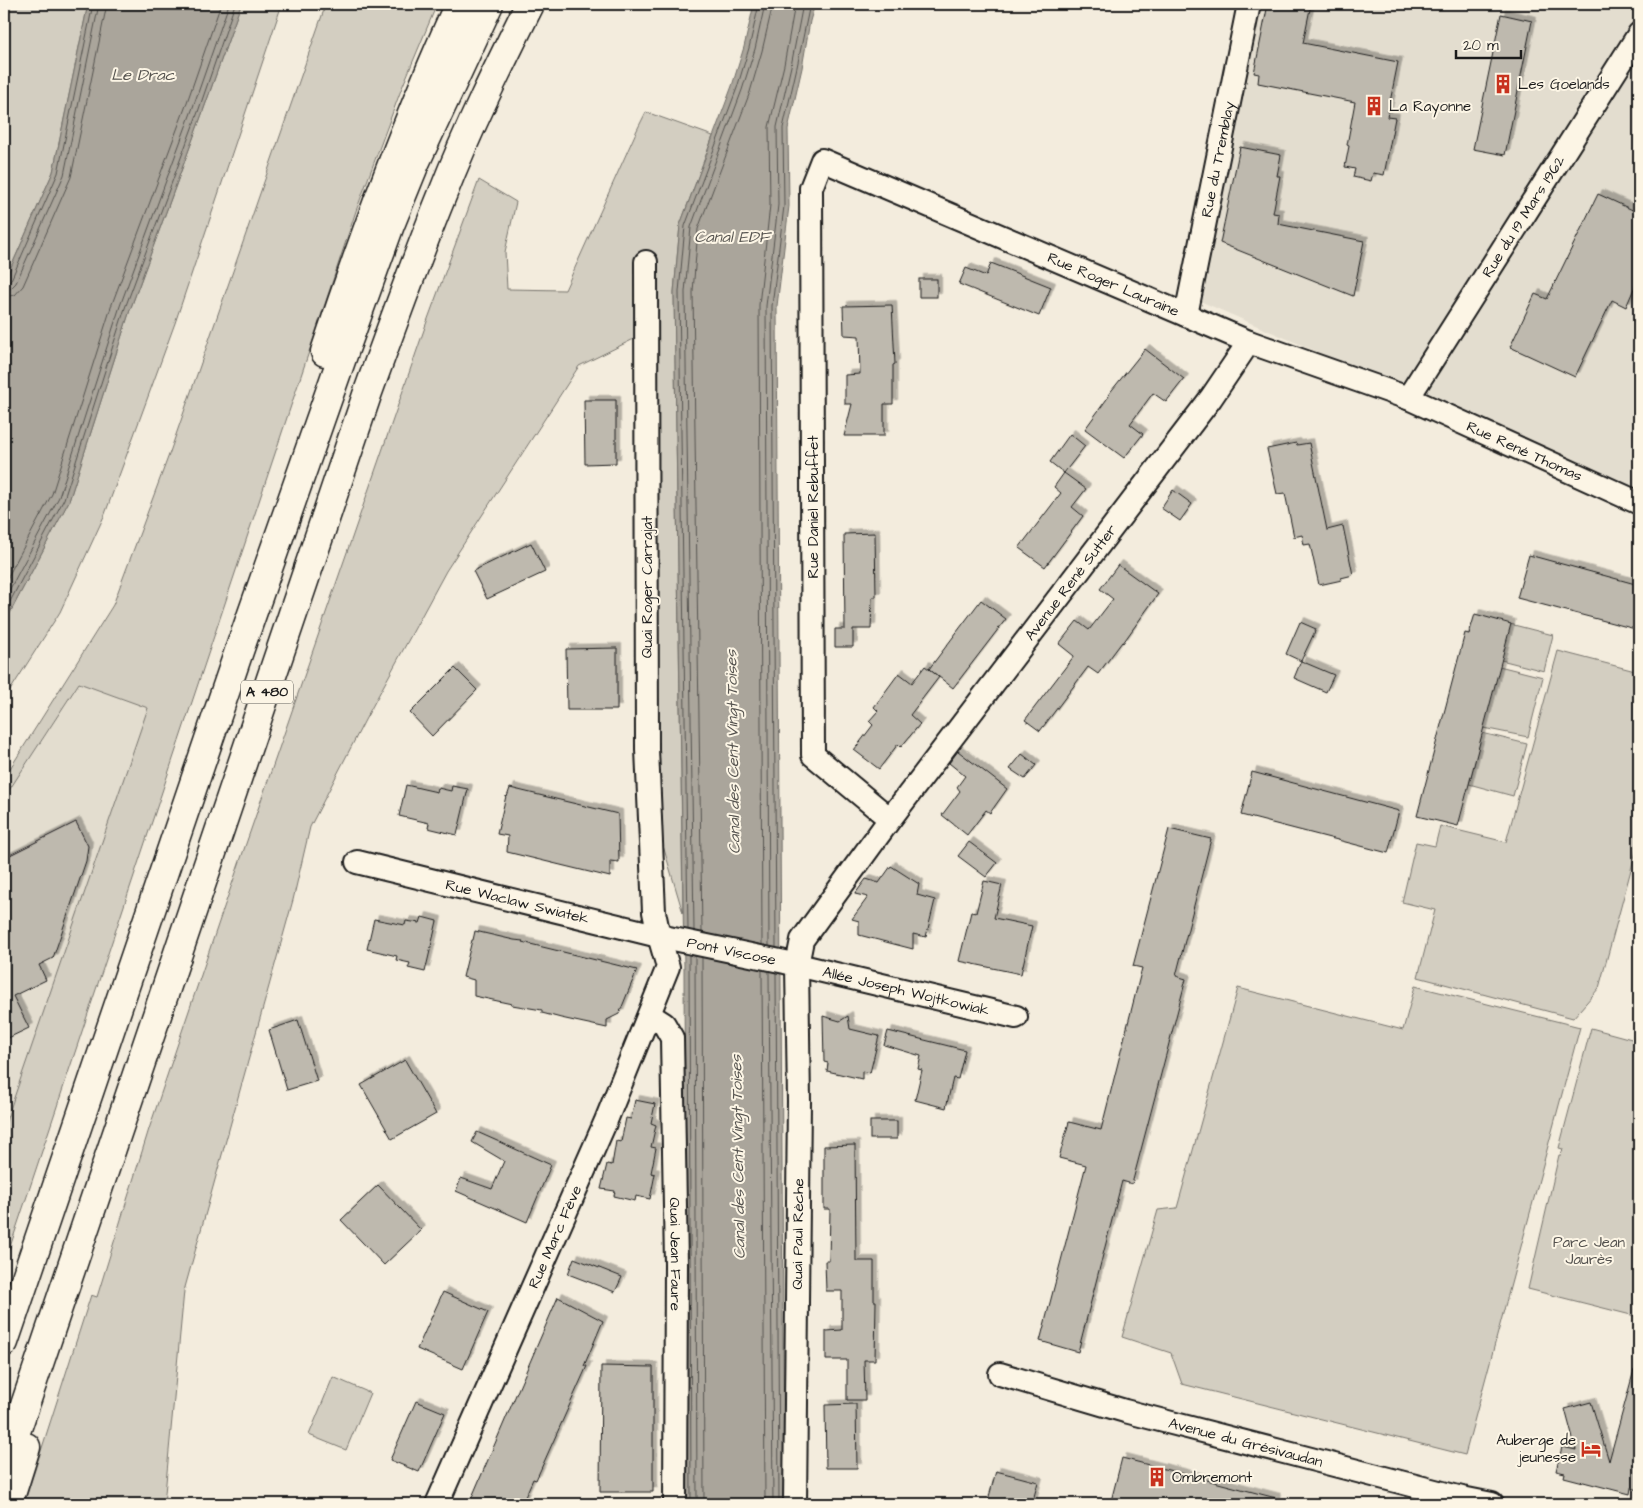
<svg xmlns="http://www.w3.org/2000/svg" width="1643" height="1508" viewBox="0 0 1643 1508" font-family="'Architects Daughter',sans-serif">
	<defs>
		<filter id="shadow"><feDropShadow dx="4.5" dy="-4.5" stdDeviation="0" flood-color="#0004"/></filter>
	</defs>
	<rect width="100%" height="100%" fill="#f3ecdd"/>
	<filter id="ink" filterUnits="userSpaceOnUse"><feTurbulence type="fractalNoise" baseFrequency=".02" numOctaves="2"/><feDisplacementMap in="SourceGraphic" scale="10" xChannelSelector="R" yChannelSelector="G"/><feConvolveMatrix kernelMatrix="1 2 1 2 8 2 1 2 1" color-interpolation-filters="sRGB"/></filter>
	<g filter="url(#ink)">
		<g fill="#e3ddcf">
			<polygon points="1258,4 1639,4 1639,492 1200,301"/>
			<polygon points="79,683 149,708 4,1127 4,798"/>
		</g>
		<g fill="#d3cec1" stroke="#78756e">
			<polygon points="4,4 88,4 53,172 4,283"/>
			<polygon points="241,4 282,4 175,323 105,514 60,612 4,700 4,624 69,501 130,310 202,114"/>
			<polygon points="326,4 437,4 401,90 356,211 4,1265 4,1182 8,1171 4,1170 4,1127 148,708 79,683 4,798 4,778 113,605 170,452"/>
			<polygon points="646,112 713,136 680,225 674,292 683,913 661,839 646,333 579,366 446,571 365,720 310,827 293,900 184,1291 164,1504 24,1504 91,1295 97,1297 149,1129 222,913 425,327 479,180 516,202 505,252 507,289 565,290 637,130"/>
			<polygon points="1510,624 1553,635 1544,671 1501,660"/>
			<polygon points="1558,651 1639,672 1639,840 1599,988 1573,1018 1418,977 1435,910 1402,902 1416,842 1435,846 1440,826 1506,842"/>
			<polygon points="1499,666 1543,677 1528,737 1483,728"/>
			<polygon points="1482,733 1527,744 1513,796 1469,784"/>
			<polygon points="1415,986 1580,1027 1465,1455 1182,1384 1171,1353 1122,1337 1158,1210 1177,1208 1238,988 1403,1030"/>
			<polygon points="1591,1028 1639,1041 1639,1317 1528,1289 1559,1155 1561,1155 1563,1149 1559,1148"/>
			<polygon points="333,1377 370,1393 346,1450 309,1435"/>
		</g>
		<g fill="#aaa59b" stroke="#716e68">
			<polygon points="88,4 241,4 202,114 130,310 69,501 4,624 4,283 53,172"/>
			<polygon points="754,4 815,4 810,21 802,68 788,129 789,206 777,306 784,1504 686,1504 684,967 674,292 680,225 732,86 744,47"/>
		</g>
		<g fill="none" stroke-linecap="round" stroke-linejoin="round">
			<g stroke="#55534f" stroke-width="1">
				<polyline points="4,284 8,283 11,280 58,173 93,4"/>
				<polyline points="4,290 11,288 16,283 64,175 99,4"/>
				<polyline points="4,297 15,295 23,286 71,177 107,4"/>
				<polyline points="4,584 52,494 112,304 185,108 221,4"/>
				<polyline points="4,600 59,497 120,306 192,110 229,4"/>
				<polyline points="4,613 64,499 125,308 198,112 235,4"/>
				<polyline points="688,929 679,292 685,226 737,88 749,48 759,4"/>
				<polyline points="694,931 685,292 691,227 742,90 755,49 765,4"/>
				<polyline points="702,932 693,292 698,229 750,92 762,51 773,4"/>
				<polyline points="762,944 759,305 770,205 769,127 784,65 795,4"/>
				<polyline points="769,946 766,306 778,205 777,127 791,66 803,4"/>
				<polyline points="776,947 772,306 784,206 783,128 797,67 810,4"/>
				<polyline points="689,955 691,1504"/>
				<polyline points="695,956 697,1504"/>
				<polyline points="702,958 704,1504"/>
				<polyline points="762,970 765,1504"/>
				<polyline points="769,972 773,1504"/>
				<polyline points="776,973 779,1504"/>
			</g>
		</g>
		<g fill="#beb9ae" stroke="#1c1c1c" filter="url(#shadow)">
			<polygon points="1268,4 1311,4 1303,43 1398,62 1387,117 1395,118 1384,175 1373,173 1371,181 1353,177 1355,169 1345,167 1349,146 1347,145 1355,102 1258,83 1259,74 1254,73"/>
			<polygon points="1501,14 1532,21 1505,155 1473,149"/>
			<polygon points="1240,147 1281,155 1277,176 1280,176 1273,213 1279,214 1278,224 1364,241 1353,296 1220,243"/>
			<polygon points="1598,194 1639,213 1639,277 1626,307 1612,300 1575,377 1510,347 1535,294 1547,299"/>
			<polygon points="991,263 1051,287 1039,316 959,284 966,268 986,276"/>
			<rect x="919" y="279" width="18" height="18"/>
			<polygon points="892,305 895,364 893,365 893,404 884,404 884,436 844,436 852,404 845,404 845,375 860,374 859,336 844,335 843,306"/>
			<polygon points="1145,349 1184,379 1166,402 1153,393 1130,424 1143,434 1124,458 1085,429 1109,396 1108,395"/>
			<polygon points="584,400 616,400 616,463 585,464"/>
			<polygon points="1070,434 1085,446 1064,473 1050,462"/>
			<polygon points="1296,443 1297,445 1309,443 1327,530 1343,526 1353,575 1341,578 1342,580 1319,585 1310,544 1304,545 1302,535 1294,537 1285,493 1277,494 1267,449"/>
			<polygon points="1064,473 1086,489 1072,507 1083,516 1045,567 1019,548 1061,493 1054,487"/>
			<polygon points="1173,490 1192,504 1180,521 1161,508"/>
			<polygon points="875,533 876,597 872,597 871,629 853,629 853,647 835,647 835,629 845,629 844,534"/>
			<polygon points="531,543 545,572 487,599 473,571"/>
			<polygon points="1529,555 1639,585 1639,630 1517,598"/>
			<polygon points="1118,565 1158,594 1123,643 1122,642 1098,674 1088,667 1040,731 1025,720 1074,656 1059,644 1077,621 1089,630 1113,599 1100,589"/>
			<polygon points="981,600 1006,619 953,688 929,669"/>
			<polygon points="1475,614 1511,624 1458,826 1417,816 1465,633 1469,634"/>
			<polygon points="1300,622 1316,629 1301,661 1286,654"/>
			<polygon points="617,648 617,710 567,710 566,649"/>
			<polygon points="1301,661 1334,675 1326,692 1294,678"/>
			<polygon points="925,666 939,677 910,715 920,724 901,747 898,744 879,769 854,750 873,725 869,721 878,711 874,707 899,673 912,683"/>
			<polygon points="455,668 477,690 432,736 410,713"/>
			<polygon points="958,751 1007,789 990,813 986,810 967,835 942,815 960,791 957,787 965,776 949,763"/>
			<polygon points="1022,754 1036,765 1025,779 1010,769"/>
			<polygon points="1252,772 1399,811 1388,853 1241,815"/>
			<polygon points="406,785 437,792 438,788 451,791 452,786 468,789 457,835 428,828 429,823 399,816"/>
			<polygon points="510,788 618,814 619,862 610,861 610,877 507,852 508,836 497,834 506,796 507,797"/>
			<polygon points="76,822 88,846 86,861 53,958 39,965 46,980 13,996 29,1028 4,1040 4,858"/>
			<polygon points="1169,829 1211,839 1176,976 1186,979 1132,1184 1122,1181 1078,1352 1040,1341 1086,1165 1059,1158 1069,1122 1101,1130 1142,968 1133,966"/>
			<polygon points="969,842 997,863 986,877 958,856"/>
			<polygon points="891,866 919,884 917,895 935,900 926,937 913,934 913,949 859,935 859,921 852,919 868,897 855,894 866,879 879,883"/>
			<polygon points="984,881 1002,885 994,918 1032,926 1021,974 959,961 971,912 976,913"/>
			<polygon points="422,917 437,921 425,972 408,968 410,963 396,960 397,956 367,949 374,919 405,925 406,921 420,923"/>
			<polygon points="475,931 514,940 523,941 522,942 637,970 619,1014 607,1020 607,1028 561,1018 542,1013 542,1010 512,1005 512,1004 474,996 474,980 463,977 472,940 473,940"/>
			<polygon points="823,1016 840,1021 848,1016 850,1029 879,1036 870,1073 862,1071 862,1079 827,1071 828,1063 824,1062"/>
			<polygon points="298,1020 317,1081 287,1090 269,1030"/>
			<polygon points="888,1031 965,1050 958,1079 953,1078 946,1108 915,1100 922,1070 918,1069 921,1056 884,1045"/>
			<polygon points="405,1060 436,1114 392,1139 361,1085"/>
			<polygon points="635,1100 655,1104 651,1123 656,1125 651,1147 656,1148 651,1173 655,1174 650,1199 636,1196 635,1201 614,1196 615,1191 601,1189 607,1164 612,1165 616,1141 621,1142 626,1118 631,1119"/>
			<rect x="870" y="1121" width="27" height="18"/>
			<polygon points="477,1132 551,1165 527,1222 456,1191 461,1178 492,1189 504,1161 472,1142"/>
			<polygon points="855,1145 856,1261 874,1261 874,1301 876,1301 875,1360 864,1360 865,1400 847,1400 847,1360 826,1360 826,1331 842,1330 842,1291 826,1291 825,1261 829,1261 830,1209 824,1209 824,1146"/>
			<polygon points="378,1185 421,1230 384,1265 341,1220"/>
			<polygon points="574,1258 622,1277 615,1292 568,1274"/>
			<polygon points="443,1292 488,1312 463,1369 417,1349"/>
			<polygon points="558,1297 603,1321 584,1366 587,1366 536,1480 533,1479 522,1504 469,1504"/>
			<polygon points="601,1366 653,1367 653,1492 600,1492"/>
			<polygon points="1634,1370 1639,1371 1639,1490 1631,1488 1630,1494 1564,1477 1565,1473 1556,1471 1562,1447 1576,1450 1565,1409 1591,1402 1609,1461"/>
			<polygon points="416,1401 445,1413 419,1472 390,1460"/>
			<polygon points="856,1404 857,1468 826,1468 825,1405"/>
			<polygon points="1122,1458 1276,1498 1275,1504 1122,1504 1111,1501"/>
			<polygon points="996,1471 1038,1482 1032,1504 987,1504"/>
		</g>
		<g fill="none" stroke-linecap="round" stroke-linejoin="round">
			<defs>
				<g id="minor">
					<path id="s1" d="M1186,315L1249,4"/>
					<path id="s2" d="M1408,398L1639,34"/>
					<path id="s3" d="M890,819L813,755L811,188L822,160L1249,342L1408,398L1639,503"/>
					<path id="s4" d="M357,862L659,936L785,962L1016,1017"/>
					<path id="s5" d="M650,1015L664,1024L672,1038L676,1264L675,1504"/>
					<path id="s6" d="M1000,1374L1125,1411L1462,1498L1492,1504"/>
					<path id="s7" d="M437,1504L605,1123L668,967L659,936L654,912L647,749L646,262"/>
					<path id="s8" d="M795,1504L799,1101L797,965L802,940L890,819L1211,398L1249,342"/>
				</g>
				<g id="motorway">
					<path d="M325,352C364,234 408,117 459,4"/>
					<polyline points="4,1342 239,651 345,349 390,225 416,161 489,4"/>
					<path d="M4,1467L368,392C392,326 416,259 443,193C468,129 499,66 530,4"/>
					<polyline points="8,1504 26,1447"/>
				</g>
			</defs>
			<use href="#minor" stroke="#1c1c1c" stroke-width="26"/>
			<use href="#motorway" stroke="#1c1c1c" stroke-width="31"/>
			<use href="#minor" stroke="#fcf5e5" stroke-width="22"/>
			<use href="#motorway" stroke="#fcf5e5" stroke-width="28"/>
		</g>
	</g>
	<defs>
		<symbol id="building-bare" viewBox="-9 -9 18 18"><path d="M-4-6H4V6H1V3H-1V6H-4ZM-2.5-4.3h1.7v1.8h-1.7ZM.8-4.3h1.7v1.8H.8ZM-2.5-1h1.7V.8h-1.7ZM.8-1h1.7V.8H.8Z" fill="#c8321e" stroke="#fcf5e5" stroke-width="2.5" paint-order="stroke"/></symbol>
		<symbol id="hotel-bare" viewBox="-9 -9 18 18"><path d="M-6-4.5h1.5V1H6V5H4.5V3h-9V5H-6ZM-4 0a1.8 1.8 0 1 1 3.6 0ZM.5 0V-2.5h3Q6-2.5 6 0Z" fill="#c8321e" stroke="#fcf5e5" stroke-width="2.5" paint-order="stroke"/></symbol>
	</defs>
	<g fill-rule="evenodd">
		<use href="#building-bare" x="1489" y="70" width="28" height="28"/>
		<use href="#building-bare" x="1360" y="92" width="28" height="28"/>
		<use href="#hotel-bare" x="1577" y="1435" width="28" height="28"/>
		<use href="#building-bare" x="1143" y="1463" width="28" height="28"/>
	</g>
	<g text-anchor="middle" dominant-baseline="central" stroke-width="4" stroke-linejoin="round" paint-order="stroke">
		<rect fill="#fcf5e5" stroke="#5f5d58" stroke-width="1" x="241" y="680.5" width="52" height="23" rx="4"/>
		<g font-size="14" font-weight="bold" fill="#1c1c1c">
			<text x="267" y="692">A 480</text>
		</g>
		<g font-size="15" fill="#1c1c1c" stroke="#fcf5e5" text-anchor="start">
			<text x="1518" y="84">Les Goelands</text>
			<text x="1389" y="106">La Rayonne</text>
			<text x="1576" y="1440" text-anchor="end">Auberge de<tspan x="1576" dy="17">jeunesse</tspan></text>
			<text x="1172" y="1477">Ombremont</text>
		</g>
		<g font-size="15" fill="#1c1c1c" stroke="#fcf5e5">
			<text stroke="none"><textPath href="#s1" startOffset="159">Rue du Tremblay</textPath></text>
			<text stroke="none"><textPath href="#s2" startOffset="215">Rue du 19 Mars 1962</textPath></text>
			<text stroke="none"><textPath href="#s3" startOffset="1014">Rue Roger Lauraine</textPath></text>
			<text stroke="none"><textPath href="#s3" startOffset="1458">Rue René Thomas</textPath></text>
			<text transform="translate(813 507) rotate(-90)">Rue Daniel Rebuffet</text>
			<text stroke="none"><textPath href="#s8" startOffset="1012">Avenue René Sutter</textPath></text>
			<text transform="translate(647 587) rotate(-90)">Quai Roger Carrajat</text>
			<text stroke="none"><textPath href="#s4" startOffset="165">Rue Waclaw Swiatek</textPath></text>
			<text stroke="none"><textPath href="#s4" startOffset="385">Pont Viscose</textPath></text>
			<text stroke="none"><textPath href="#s4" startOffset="564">Allée Joseph Wojtkowiak</textPath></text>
			<text stroke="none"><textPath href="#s8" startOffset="270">Quai Paul Rèche</textPath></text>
			<text stroke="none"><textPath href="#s7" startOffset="292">Rue Marc Fève</textPath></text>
			<text stroke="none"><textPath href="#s5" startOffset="249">Quai Jean Faure</textPath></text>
			<text stroke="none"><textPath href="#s6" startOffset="255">Avenue du Grésivaudan</textPath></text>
		</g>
		<g font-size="15" fill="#53514e" stroke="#fcf5e5">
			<text x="1589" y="1242">Parc Jean<tspan x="1589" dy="17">Jaurès</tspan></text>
		</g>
		<g font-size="16" font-style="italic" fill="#55534f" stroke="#fcf5e5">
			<text x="143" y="75">Le Drac</text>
			<text x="732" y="237">Canal EDF</text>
			<text transform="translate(733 752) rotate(-91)">Canal des Cent Vingt Toises</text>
			<text transform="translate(738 1157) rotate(-91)">Canal des Cent Vingt Toises</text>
		</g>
	</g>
	<rect width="1643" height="1508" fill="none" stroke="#fcf5e5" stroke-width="20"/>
	<rect x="10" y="10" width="1623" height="1488" fill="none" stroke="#1c1c1c" stroke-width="2" filter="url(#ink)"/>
	<path d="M1456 50v8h65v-8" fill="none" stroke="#1c1c1c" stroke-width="2.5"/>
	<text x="1463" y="50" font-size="15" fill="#1c1c1c" stroke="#fcf5e5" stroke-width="4" paint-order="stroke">20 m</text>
</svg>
